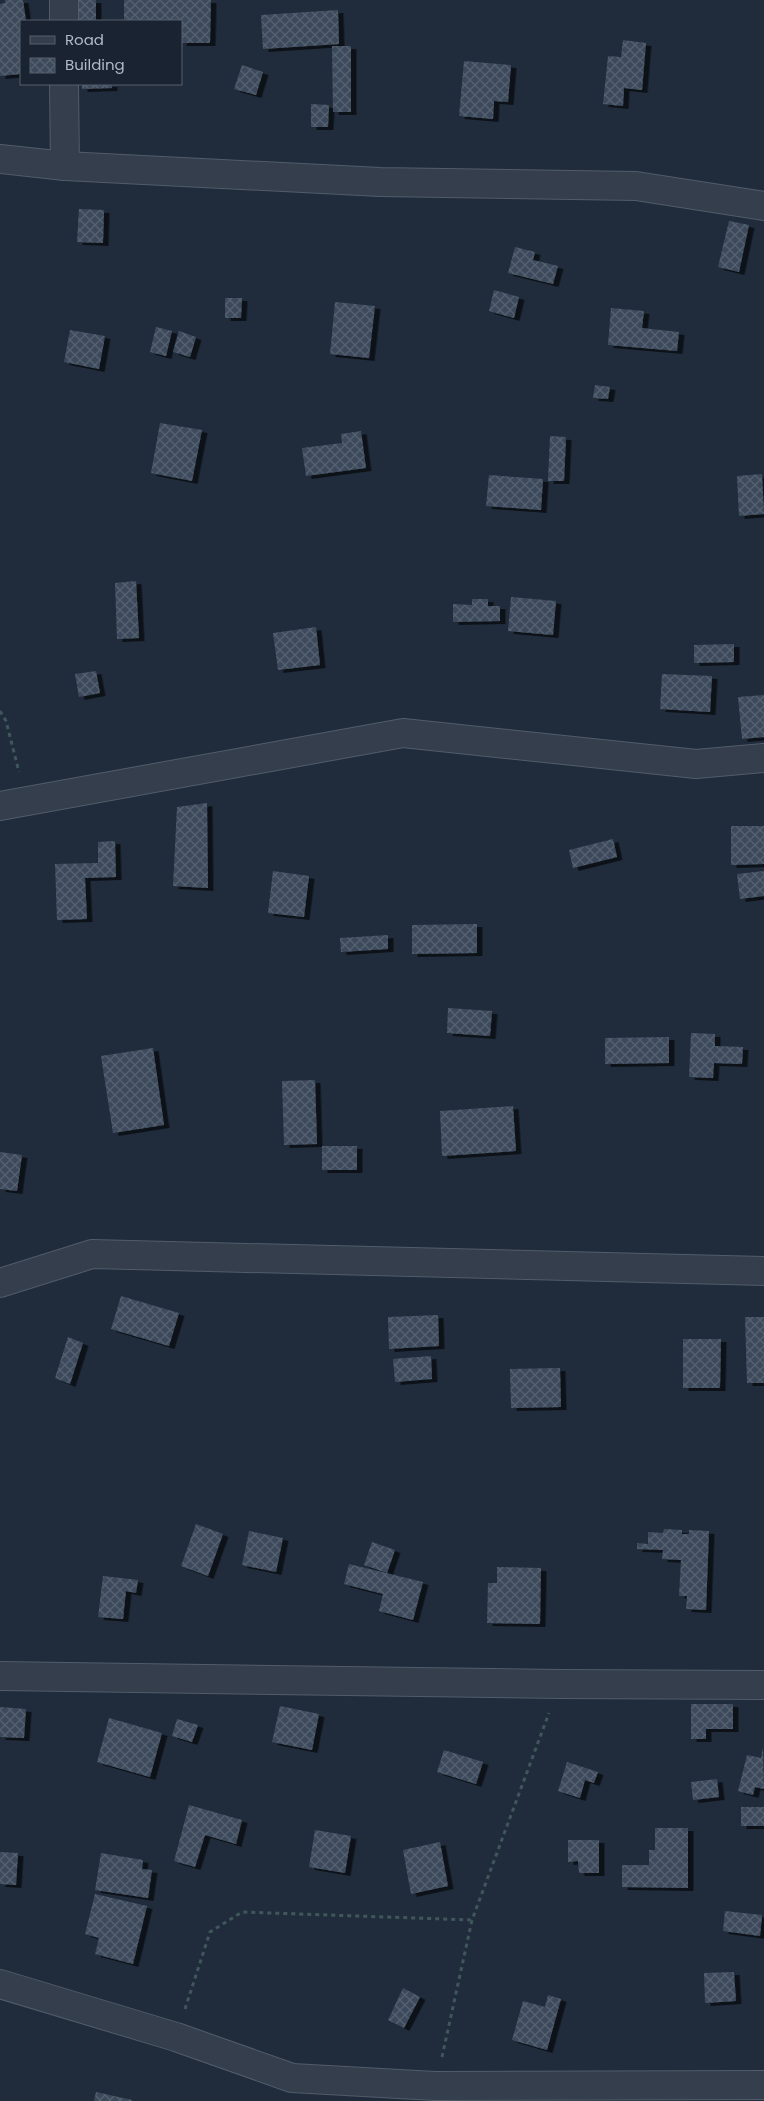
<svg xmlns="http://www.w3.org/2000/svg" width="764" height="2101" viewBox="0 0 764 2101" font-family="Poppins,sans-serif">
	<defs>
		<pattern id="building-cross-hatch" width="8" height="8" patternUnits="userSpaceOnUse" patternTransform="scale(1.25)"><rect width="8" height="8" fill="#3c4a5b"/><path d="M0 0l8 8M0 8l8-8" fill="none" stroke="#566271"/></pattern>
		<filter id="shadow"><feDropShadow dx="5.5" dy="3" stdDeviation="0" flood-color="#0009"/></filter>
	</defs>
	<rect width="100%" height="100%" fill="#202c3c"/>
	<g fill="url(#building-cross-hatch)" filter="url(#shadow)">
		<polygon points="5,0 23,0 26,21 21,21 21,74 0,76 0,4 5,3"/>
		<rect x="79" y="0" width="17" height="21"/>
		<polygon points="124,0 211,0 210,43 181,43 181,21 124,21"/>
		<polygon points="338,10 339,44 263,49 261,15"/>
		<polygon points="623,40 646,43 642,90 624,88 623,106 603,104 608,56 621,57"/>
		<polygon points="332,46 351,46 351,112 333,112"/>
		<polygon points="464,61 511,65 508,102 494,101 493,119 459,116"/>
		<polygon points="242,65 263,72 256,95 234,89"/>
		<polygon points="82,84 112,84 112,88 82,89"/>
		<polygon points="311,104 329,105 328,127 311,127"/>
		<polygon points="79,209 104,210 103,243 77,242"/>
		<polygon points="729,221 749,225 739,272 718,267"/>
		<polygon points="515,247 535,252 533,260 558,266 553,284 508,273"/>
		<polygon points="494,290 519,297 514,318 489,311"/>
		<polygon points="225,298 242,298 241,318 225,318"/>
		<polygon points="335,302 375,306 369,358 330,354"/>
		<polygon points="611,308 644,311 642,328 679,332 677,351 608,345"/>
		<polygon points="156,327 172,331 166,356 150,352"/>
		<polygon points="70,330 105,336 99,369 64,362"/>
		<polygon points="179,331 196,337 190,357 173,352"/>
		<polygon points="595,385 610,387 608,399 593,398"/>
		<polygon points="160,423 202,430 192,481 151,473"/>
		<polygon points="361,431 366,468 306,476 302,448 342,443 341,434"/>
		<polygon points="550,436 566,437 564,481 548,481"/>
		<polygon points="762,474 764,514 739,516 737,476"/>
		<polygon points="489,475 543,479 541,510 486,506"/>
		<polygon points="136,581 139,638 117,639 115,583"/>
		<polygon points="511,597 556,601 553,635 508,631"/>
		<polygon points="472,599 488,599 488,606 500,606 500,621 453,622 453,604 472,605"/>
		<polygon points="316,627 320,665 278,670 273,633"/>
		<polygon points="734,644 734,662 694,663 694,645"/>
		<polygon points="96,671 100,693 79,697 75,674"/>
		<polygon points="662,674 712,676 710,712 660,709"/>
		<polygon points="764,695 764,737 742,739 738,697"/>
		<polygon points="207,803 208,888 173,886 177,807"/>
		<polygon points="731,826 764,826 764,864 731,865"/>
		<polygon points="613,839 617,857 573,868 569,850"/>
		<polygon points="115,841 116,877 85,878 87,919 57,920 55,864 98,863 98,842"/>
		<polygon points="273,871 309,876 304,917 268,913"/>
		<polygon points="764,871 764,896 740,899 737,874"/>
		<polygon points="477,924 477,953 412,954 412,925"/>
		<polygon points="388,935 388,949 341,952 340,938"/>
		<polygon points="448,1008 492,1011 490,1036 447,1033"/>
		<polygon points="691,1033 715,1034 715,1046 743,1047 742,1064 714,1063 713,1078 689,1077"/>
		<polygon points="669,1037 669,1063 605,1064 605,1038"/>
		<polygon points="153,1048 164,1125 113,1133 101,1056"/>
		<polygon points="315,1080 317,1144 284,1145 282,1081"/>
		<polygon points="513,1106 516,1151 442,1156 440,1111"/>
		<rect x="322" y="1146" width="35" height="24"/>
		<polygon points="0,1152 22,1155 17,1191 0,1189"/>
		<polygon points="121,1296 179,1313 169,1346 111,1329"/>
		<polygon points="438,1315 439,1346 389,1349 388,1317"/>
		<polygon points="745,1317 764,1317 764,1383 747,1383"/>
		<polygon points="68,1337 83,1343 70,1384 55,1378"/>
		<polygon points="683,1339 721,1339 720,1388 683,1388"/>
		<polygon points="431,1356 432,1379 395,1382 393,1359"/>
		<polygon points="560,1368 561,1407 511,1408 510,1369"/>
		<polygon points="196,1524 223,1534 208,1576 181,1566"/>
		<polygon points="664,1529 682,1530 682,1534 689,1534 689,1530 709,1531 706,1610 686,1609 687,1596 679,1596 681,1560 662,1559 663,1550 637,1549 637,1543 648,1544 648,1532 663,1533"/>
		<polygon points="249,1531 283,1538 276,1572 242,1565"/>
		<polygon points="372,1542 395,1550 387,1573 364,1565"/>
		<polygon points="349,1564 423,1582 413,1620 379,1611 383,1594 344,1584"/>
		<polygon points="497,1567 541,1568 540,1624 487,1623 488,1583 497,1583"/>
		<polygon points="103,1576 138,1580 136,1593 126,1591 123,1619 98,1617"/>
		<polygon points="691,1704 733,1704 733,1729 706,1729 706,1739 691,1739"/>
		<polygon points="280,1706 319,1714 312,1750 272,1742"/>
		<polygon points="0,1707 26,1709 24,1738 0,1737"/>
		<polygon points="109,1718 162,1733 150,1777 97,1762"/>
		<polygon points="177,1719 198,1725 192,1742 172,1736"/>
		<polygon points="763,1747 764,1789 755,1787 753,1795 738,1791 747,1755 761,1758"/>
		<polygon points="444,1750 483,1762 476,1784 437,1772"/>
		<polygon points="567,1762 598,1772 594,1783 585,1780 580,1798 558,1791"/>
		<polygon points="717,1779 719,1797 693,1800 691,1782"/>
		<polygon points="189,1805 242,1820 236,1844 205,1835 195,1867 174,1861"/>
		<rect x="741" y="1807" width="23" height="19"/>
		<polygon points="655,1828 688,1828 688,1888 622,1887 622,1865 649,1865 649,1850 655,1850"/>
		<polygon points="315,1830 351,1836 345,1873 309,1867"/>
		<polygon points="568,1840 599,1840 599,1873 579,1873 578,1861 568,1862"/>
		<polygon points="440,1842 448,1886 411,1894 403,1850"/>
		<polygon points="0,1852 18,1853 16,1885 0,1884"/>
		<polygon points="101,1853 143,1860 142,1869 152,1870 148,1898 95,1890"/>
		<polygon points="95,1894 147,1906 133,1964 95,1954 99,1938 85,1934"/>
		<polygon points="725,1911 762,1915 760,1936 723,1931"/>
		<polygon points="734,1972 736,2001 705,2003 704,1973"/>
		<polygon points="403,1988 420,1997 404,2028 388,2020"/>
		<polygon points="548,1995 561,1999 547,2050 512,2040 523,2001 545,2007"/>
		<polygon points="96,2092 132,2100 132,2101 94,2101"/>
	</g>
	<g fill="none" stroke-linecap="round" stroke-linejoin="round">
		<defs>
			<g id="minor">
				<polyline points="64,0 64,21"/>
				<polyline points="64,84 65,166"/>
				<polyline points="0,159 65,166 380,182 636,186 764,206"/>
				<polyline points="0,806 403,733 696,764 764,758"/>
				<polyline points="0,1676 560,1684 764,1685"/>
				<polyline points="0,1984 176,2037 292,2078 435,2086 764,2085"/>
			</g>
			<polyline id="tertiary" points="0,1283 92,1254 764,1271"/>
		</defs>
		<use href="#minor" stroke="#525c6a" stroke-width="30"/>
		<use href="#tertiary" stroke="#525c6a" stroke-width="30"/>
		<g stroke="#40575a" stroke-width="3" stroke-dasharray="4 4" stroke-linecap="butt">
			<polyline points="0,711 6,721 19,772"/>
			<polyline points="185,2009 210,1932 242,1912 472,1920"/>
			<polyline points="442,2057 472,1920 549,1713"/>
		</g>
		<use href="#minor" stroke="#343e4c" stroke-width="28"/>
		<use href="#tertiary" stroke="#343e4c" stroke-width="28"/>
	</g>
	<rect x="20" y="20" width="162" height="65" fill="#1a2331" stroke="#565f6d"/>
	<rect x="30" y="36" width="25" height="8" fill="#343e4c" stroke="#565f6d"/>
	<text x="65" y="45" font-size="15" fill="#afb9c8">Road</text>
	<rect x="30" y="58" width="25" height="15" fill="url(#building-cross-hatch)" stroke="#565f6d"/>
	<text x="65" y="70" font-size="15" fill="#afb9c8">Building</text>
</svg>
